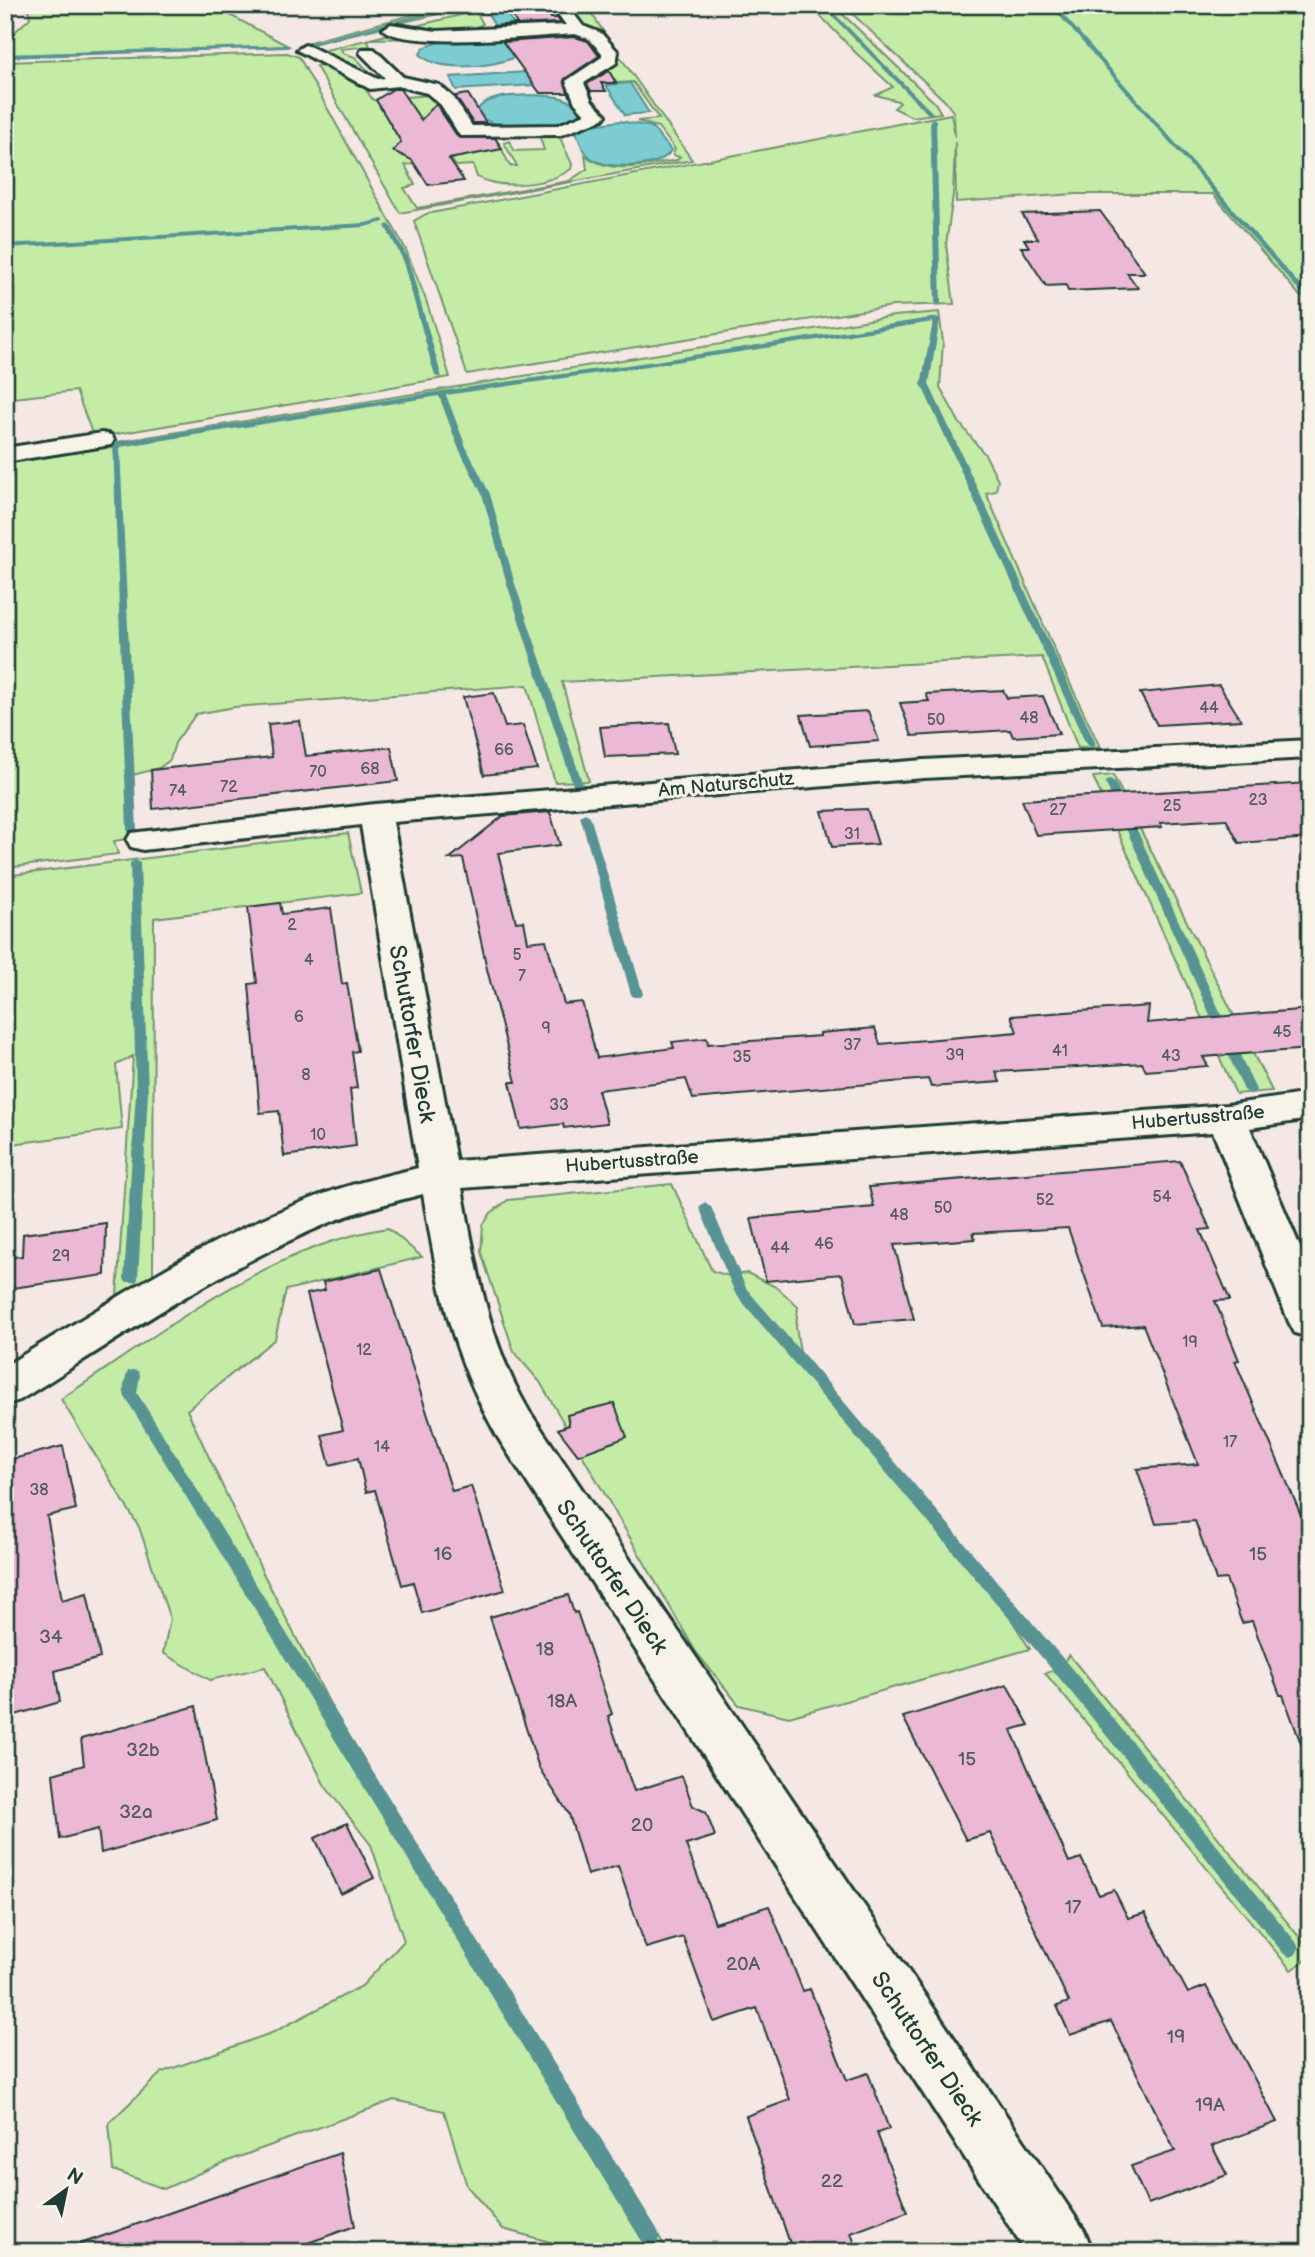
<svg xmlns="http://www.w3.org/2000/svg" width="1315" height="2257" viewBox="0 0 1315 2257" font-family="'Balsamiq Sans',sans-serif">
	<rect width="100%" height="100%" fill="#f5e7e4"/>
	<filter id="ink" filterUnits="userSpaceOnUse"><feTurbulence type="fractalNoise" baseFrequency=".0143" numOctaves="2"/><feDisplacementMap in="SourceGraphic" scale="14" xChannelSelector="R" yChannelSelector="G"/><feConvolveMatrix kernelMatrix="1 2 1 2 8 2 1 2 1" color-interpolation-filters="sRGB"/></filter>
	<g filter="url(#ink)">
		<g fill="#c5eca7" stroke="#72946e" stroke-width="2">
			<polygon points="28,5 211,5 288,46 5,57 5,41 30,18"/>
			<polygon points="449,5 476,5 302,46 302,44"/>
			<polygon points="502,5 539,7 484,12 478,15 483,24 478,26 480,28 435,30 437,34 403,29"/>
			<polygon points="566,5 586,5 607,37 584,30"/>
			<polygon points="810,5 833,5 935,103 941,113 912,117 894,108 900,103 898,101 876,95 893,87 856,53"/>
			<polygon points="843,5 1310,5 1310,296 1300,296 1213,194 1076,194 956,202 955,142 953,195 946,245 954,304 893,306 467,374 414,221 426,214 951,114 955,137 954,113 945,101"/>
			<polygon points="390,34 423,38 370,39 368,41 370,46 341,49 343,53 355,57 378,81 328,55 326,50"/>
			<polygon points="287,53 299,57 406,250 426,300 450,377 94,438 76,391 5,399 5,62"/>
			<path d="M616,58H621L692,160L400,213L316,66L327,65L365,88L373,100L429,95L443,106L448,119L444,122L446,160L405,165L415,185L404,188L417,208L569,181L587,169L585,155C611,176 647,165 677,160L680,157L673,155L675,149L658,127L637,121L659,119L633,82L617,83L605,67Z"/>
			<path d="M538,132L560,138L572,164L571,169C549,185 501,190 477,177L473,165L456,166L451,160L465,153L461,146L499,143L510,166H517L504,143L510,141L514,151L544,150Z"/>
			<polygon points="939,312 943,342 940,387 959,422 986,456 998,480 996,491 986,493 1059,660 1100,747 1078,748 1042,657 562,682 589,781 555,782 527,685 234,707 196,714 175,743 170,760 159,768 129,776 134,838 114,841 118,854 5,868 5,460 894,316"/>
			<polygon points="1113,775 1272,1091 1236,1094 1093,777"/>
			<polygon points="348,833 361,893 154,918 153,1275 117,1295 133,1056 116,1065 122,1129 5,1145 5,876"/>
			<polygon points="672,1184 712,1271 729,1276 747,1273 778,1288 798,1307 796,1327 800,1352 962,1542 1030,1649 789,1717 739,1705 696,1652 540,1382 514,1352 481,1252 483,1225 491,1213 508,1200"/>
			<path d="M388,1228L422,1257L286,1290L275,1339L187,1410L262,1571L332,1708L666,2248L660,2252H586L503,2229L467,2186L444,2111L394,2100L220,2164L164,2189L113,2170L109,2123L162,2072L274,2032L362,1986L404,1941L371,1845L325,1786L265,1667L210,1680L163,1653L170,1619L139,1527L61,1399C160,1334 268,1246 388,1228Z"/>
			<polygon points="1069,1655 1310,1950 1310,1957 1291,1970 1045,1673 1057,1670"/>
		</g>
		<g fill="#7bccd1" stroke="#569392" stroke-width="2">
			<polygon points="505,11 514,25 554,23 547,12 557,11 568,27 498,32 487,12"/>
			<path d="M484,38L509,42L515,57C494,67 437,73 420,54L423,48L444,40Z"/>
			<polygon points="526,72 534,85 456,90 450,77"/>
			<polygon points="630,83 649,113 625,115 606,85"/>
			<path d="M531,95C549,96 569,95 582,110C573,134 489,133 476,112C485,95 513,96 531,95Z"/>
			<path d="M620,121L652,127L671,150C662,169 610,169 594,160C585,155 579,141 576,132L586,126Z"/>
		</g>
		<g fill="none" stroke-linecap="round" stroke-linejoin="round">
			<g fill="#569392" fill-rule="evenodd">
				<polygon points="456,5 465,5 309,46 306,44"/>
				<polygon points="821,5 826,5 933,113 933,115 929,115"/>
				<polygon points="1050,5 1055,5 1305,291 1305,293 1301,293"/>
				<polygon points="290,45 288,48 5,58 5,54"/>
				<polygon points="933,118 936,120 941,303 938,305 935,303 930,120"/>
				<polygon points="382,219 384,220 384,222 365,227 5,248 5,244 365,223"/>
				<polygon points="388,224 391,226 408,258 442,378 435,376 402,258 385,226"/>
				<polygon points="937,317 940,319 929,384 1096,744 1094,746 1091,747 1086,744 921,384 933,322 655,365 446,395 466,447 490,494 515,584 583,785 578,788 573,785 507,584 482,494 458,447 439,396 120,447 137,830 132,833 127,830 113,443 442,391 655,361"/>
				<polygon points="1110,779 1115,782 1256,1090 1254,1093 1250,1094 1244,1090 1105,782"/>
				<polygon points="585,813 590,816 643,994 641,997 633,997 631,994 580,816"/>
				<polygon points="135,860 140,863 148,1093 138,1279 136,1282 126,1282 124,1279 136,1093 130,863"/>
				<polygon points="705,1202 711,1207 746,1288 1083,1682 1296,1942 1299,1948 1296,1954 1290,1957 1284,1954 1071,1692 735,1293 699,1207"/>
				<path d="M133,1370L138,1371L140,1375L137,1393L657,2229L660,2236L657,2243L650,2246L643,2243L125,1397C122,1390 125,1378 128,1371Z"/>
			</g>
		</g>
		<g fill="#ebb8d5" stroke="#1f3d34" stroke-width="2">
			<polygon points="544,8 551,18 557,18 561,23 491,26 517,24 509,10"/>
			<polygon points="575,37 588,41 599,56 565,79 568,93 540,93 503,42"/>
			<polygon points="609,71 616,83 601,83 606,91 591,91 587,84"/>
			<polygon points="393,89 400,89 421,120 436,104 458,137 495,138 502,149 449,159 464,181 428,185 412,160 393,151 401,142 376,100"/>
			<polygon points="468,94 486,123 473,123 455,96"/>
			<polygon points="1100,211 1145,273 1127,273 1138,288 1068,291 1066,285 1046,286 1021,247 1029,247 1024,239 1038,239 1022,214"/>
			<polygon points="1219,685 1241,720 1157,725 1140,693"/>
			<polygon points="1003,690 1007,698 1043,696 1059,734 1013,737 1010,730 912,736 900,703 929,701 926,694"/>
			<polygon points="494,693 505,727 523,725 537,769 484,775 463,697"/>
			<polygon points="868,711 879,741 810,746 801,715"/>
			<polygon points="300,721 306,756 391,747 398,781 153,809 151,770 272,757 268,724"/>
			<polygon points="669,723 675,754 605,757 600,727"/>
			<polygon points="1310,783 1310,838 1239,843 1226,819 1160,823 1162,827 1036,835 1022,800"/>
			<polygon points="867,809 878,844 832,847 822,811"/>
			<polygon points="550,812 560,845 498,853 516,922 524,921 528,942 546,940 564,1004 582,1002 597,1058 674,1048 672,1042 707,1038 708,1044 820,1036 820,1033 875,1028 880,1044 1017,1032 1011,1016 1149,1006 1147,1023 1310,1009 1310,1049 1203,1057 1208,1066 1146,1071 1142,1063 996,1072 1000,1082 931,1087 928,1079 693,1099 686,1079 598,1090 607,1123 564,1128 563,1124 521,1129 510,1082 516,1082 487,969 463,858 449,859 503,816"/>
			<polygon points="280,903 282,914 331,908 342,984 347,983 358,1051 352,1052 357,1088 350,1089 356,1146 284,1156 279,1111 260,1113 249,984 257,983 248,907"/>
			<polygon points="1180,1161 1210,1229 1200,1230 1230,1300 1215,1301 1239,1360 1235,1361 1310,1536 1310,1756 1306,1757 1283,1695 1280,1695 1252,1621 1242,1623 1226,1579 1216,1580 1195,1521 1156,1524 1137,1469 1198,1464 1143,1325 1103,1328 1068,1228 973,1233 975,1239 894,1245 914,1319 855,1324 842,1274 766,1281 751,1218 874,1207 869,1187"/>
			<polygon points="106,1223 105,1275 5,1289 5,1258 22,1256 23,1234"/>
			<polygon points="381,1269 452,1491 471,1486 505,1590 422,1613 413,1582 402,1585 375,1490 366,1492 358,1458 330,1465 322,1435 343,1430 307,1294 325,1290 323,1282"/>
			<polygon points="614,1403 627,1437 578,1455 558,1429 569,1425 567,1415"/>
			<polygon points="63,1446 76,1509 47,1516 62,1600 87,1593 100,1658 55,1671 60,1702 5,1718 5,1471 10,1469 9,1460"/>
			<polygon points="568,1595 574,1613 577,1612 612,1714 608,1716 634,1791 682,1776 693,1806 706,1812 715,1836 686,1845 715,1923 769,1906 803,1991 810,1989 847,2080 868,2073 889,2129 877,2133 907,2212 851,2233 858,2252 793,2252 746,2116 790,2100 757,2008 714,2022 683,1937 646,1948 618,1866 587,1875 569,1814 539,1768 490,1617"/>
			<polygon points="1007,1685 1029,1725 1011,1730 1069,1862 1081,1858 1099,1895 1114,1890 1128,1918 1145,1913 1188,1993 1206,1986 1277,2122 1212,2146 1227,2175 1148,2204 1131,2166 1175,2151 1111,2021 1070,2035 1057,2006 1069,2002 990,1833 966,1840 903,1717"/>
			<polygon points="196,1706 217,1820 101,1853 98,1829 60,1839 53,1774 84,1765 81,1739"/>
			<polygon points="347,1823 374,1878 341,1894 315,1838"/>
			<polygon points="340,2153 355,2226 283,2252 73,2252 72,2247"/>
		</g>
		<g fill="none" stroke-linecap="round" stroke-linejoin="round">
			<defs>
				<g id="minor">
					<path d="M551,5H567L583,26L601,33L618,52L616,63L584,83L592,101L606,115L603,119L561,135L460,136L441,105L427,93L398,86L370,89L297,50L305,45L311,47L378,79L385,78L360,53L362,49H374L403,77L439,85L454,98L472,126L558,125L585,114L575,103L566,81L602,57V53L589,39L575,34C542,36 403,50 383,29L391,24L436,31L566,25Z"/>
					<polygon points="102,433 111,435 114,440 111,445 5,462 5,448"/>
					<path d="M1310,740V758L924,778L393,822L456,1161L1227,1105L1310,1093V1119L1250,1128L1310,1271V1338L1295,1333L1289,1322L1213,1132L462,1188C476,1266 488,1342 529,1411L1084,2230L1093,2252H1026L497,1436C450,1351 439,1288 423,1194C392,1202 360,1210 331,1222C221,1268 121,1337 20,1400L5,1405V1366C102,1308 199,1242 305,1201C342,1186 380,1177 418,1168L361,825L143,850L131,847L127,840L131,833L375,804L924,760Z"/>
				</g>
			</defs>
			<use href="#minor" stroke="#1f3d34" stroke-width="6"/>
			<use href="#minor" fill="#f7f3e8" fill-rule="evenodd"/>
		</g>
	</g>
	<g text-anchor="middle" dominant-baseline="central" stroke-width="6" stroke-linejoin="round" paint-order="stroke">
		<g font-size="16" fill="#525c5c">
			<text x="1209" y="708">44</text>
			<text x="1029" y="718">48</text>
			<text x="936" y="720">50</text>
			<text x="504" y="750">66</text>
			<text x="370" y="769">68</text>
			<text x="318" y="772">70</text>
			<text x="229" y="787">72</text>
			<text x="178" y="791">74</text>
			<text x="1258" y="800">23</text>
			<text x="1172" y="806">25</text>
			<text x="1058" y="810">27</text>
			<text x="852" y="834">31</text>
			<text x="292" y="925">2</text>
			<text x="517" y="955">5</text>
			<text x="309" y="960">4</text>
			<text x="522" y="976">7</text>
			<text x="299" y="1017">6</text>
			<text x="546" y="1028">9</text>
			<text x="1282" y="1032">45</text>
			<text x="852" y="1045">37</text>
			<text x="1060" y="1051">41</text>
			<text x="955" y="1055">39</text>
			<text x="1171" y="1056">43</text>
			<text x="742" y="1057">35</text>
			<text x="306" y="1075">8</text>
			<text x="559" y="1105">33</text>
			<text x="318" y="1135">10</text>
			<text x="1162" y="1197">54</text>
			<text x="1045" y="1200">52</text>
			<text x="943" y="1208">50</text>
			<text x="899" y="1215">48</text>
			<text x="824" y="1244">46</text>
			<text x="780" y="1248">44</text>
			<text x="61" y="1256">29</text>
			<text x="1190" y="1342">19</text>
			<text x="364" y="1350">12</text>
			<text x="1230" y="1442">17</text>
			<text x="382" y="1447">14</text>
			<text x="39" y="1490">38</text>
		</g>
		<g font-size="19" fill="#1f3d34" stroke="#f7f3e8">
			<text transform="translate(726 785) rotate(-5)">Am Naturschutz</text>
			<text transform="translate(1198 1118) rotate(-5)">Hubertusstraße</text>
			<text transform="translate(632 1162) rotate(-4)">Hubertusstraße</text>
		</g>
		<g font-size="19" fill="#525c5c">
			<text x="443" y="1554">16</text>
			<text x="1258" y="1554">15</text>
			<text x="51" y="1637">34</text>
			<text x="545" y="1649">18</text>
			<text x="562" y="1701">18A</text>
			<text x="143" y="1750">32b</text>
			<text x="967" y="1759">15</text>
			<text x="136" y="1812">32a</text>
			<text x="642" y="1825">20</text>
			<text x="1073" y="1907">17</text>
			<text x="743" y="1964">20A</text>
			<text x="1176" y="2037">19</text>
			<text x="1210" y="2105">19A</text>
			<text x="832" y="2181">22</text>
		</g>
		<g font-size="23" fill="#1f3d34" stroke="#f7f3e8">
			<text transform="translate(412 1034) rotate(80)">Schuttorfer Dieck</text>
			<text transform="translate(612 1577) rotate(56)">Schuttorfer Dieck</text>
			<text transform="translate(927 2049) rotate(56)">Schuttorfer Dieck</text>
		</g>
	</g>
	<rect width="1315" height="2257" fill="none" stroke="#f7f3e8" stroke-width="28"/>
	<rect x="14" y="14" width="1287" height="2229" fill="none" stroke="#1f3d34" stroke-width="2.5" filter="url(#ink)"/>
	<g transform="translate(66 2190) rotate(33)" stroke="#f7f3e8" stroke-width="5" paint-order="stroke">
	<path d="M0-5L12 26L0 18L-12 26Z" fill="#1f3d34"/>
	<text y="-10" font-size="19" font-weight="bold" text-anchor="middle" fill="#1f3d34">N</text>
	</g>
</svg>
